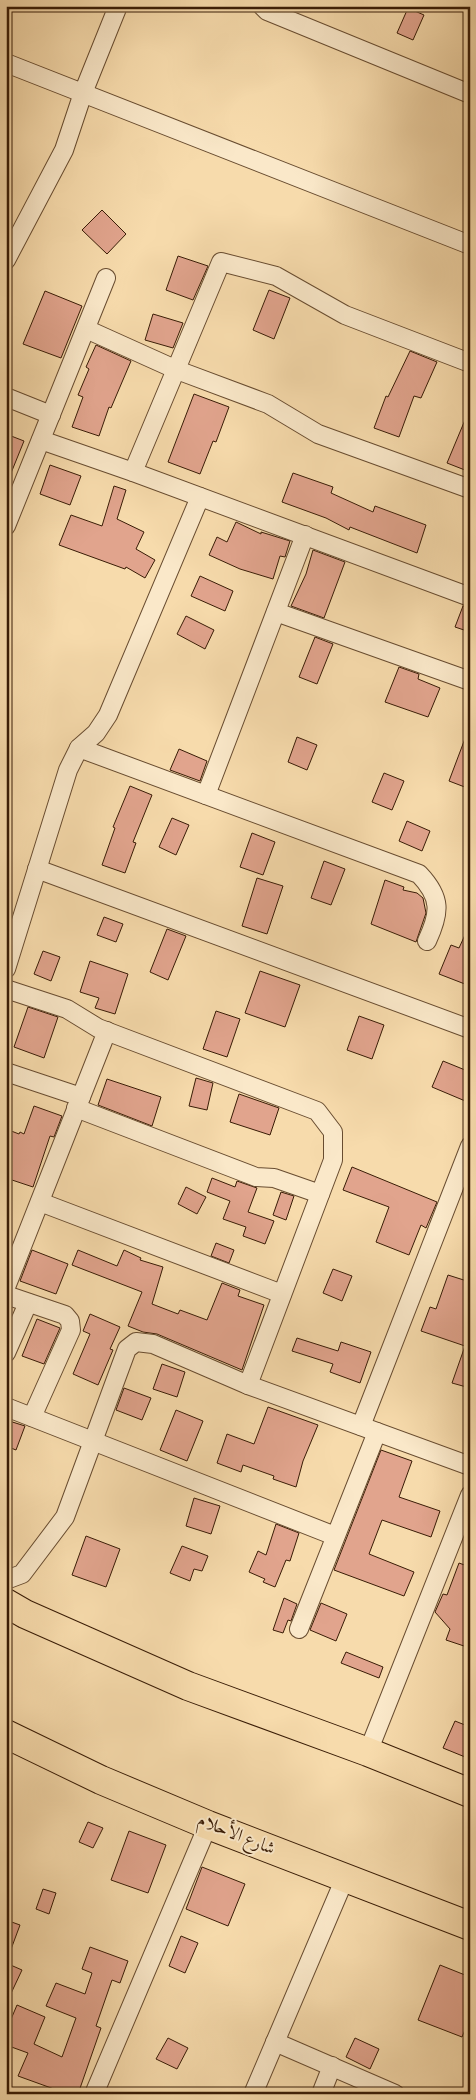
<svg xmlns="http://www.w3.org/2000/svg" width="476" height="2100" viewBox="0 0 476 2100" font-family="Vollkorn,Amiri,serif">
	<rect width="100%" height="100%" fill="#f7dbac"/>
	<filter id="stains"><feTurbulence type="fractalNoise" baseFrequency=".004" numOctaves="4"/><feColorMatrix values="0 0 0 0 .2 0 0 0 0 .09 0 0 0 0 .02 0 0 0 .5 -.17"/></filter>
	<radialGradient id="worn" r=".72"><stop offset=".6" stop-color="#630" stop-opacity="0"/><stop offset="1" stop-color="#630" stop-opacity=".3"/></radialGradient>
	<g fill="#e1a48d" stroke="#391c06">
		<polygon points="408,8 424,15 413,40 397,33"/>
		<polygon points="102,210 126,234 107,254 82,230"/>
		<polygon points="178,256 208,266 193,300 166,290"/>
		<polygon points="269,290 290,298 274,339 253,330"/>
		<polygon points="45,291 82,306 61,358 23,344"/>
		<polygon points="153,314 183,323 173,348 145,340"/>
		<polygon points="96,345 131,361 111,408 109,407 99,436 72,427 83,397 78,395 89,369 86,367"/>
		<polygon points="410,351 437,362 421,398 414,396 399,437 374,428 386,396 388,397"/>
		<polygon points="194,394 229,407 216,442 213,441 200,474 168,462"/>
		<polygon points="470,408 470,472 447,463"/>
		<polygon points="6,434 24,441 7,483 6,483"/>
		<polygon points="50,465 81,476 70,505 40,494"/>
		<polygon points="293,473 333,487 331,493 373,512 375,506 426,525 417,553 350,527 349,530 326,518 282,502"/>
		<polygon points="114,486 126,490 117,519 144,532 136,549 155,560 145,578 126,567 125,569 59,545 71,515 102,526"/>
		<polygon points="236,522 261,534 261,532 290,541 285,557 280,556 273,579 240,569 209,555 217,537 227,542"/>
		<polygon points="313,550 345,562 324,618 291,606 306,574"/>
		<polygon points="200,576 233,591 225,611 191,596"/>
		<polygon points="463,606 470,607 470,632 455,627"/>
		<polygon points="186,616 214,630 205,649 177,634"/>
		<polygon points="315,637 333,644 317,684 299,677"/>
		<polygon points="399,667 419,674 418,679 440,688 428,717 385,702"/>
		<polygon points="469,728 470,728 470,789 449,781"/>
		<polygon points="297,737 317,745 307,770 288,762"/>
		<polygon points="179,749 207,761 200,781 170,770"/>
		<polygon points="384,773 404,781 392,810 372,802"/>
		<polygon points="130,786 152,795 133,842 136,843 125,873 102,865 115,828 113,827"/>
		<polygon points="172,818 189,825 176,855 159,847"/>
		<polygon points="407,821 430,831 422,851 399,841"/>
		<polygon points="252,833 275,842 263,875 240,867"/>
		<polygon points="324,861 345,869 331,905 311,898"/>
		<polygon points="257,878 283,886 267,934 242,926"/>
		<polygon points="385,880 404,887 403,890 417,893 423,898 426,913 416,942 371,924"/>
		<polygon points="104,917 123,924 116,942 97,935"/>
		<polygon points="470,924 470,986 439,974 451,945 459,948"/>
		<polygon points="167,929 186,936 168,980 150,972"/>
		<polygon points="43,951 60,957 51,981 34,974"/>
		<polygon points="90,961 128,974 115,1014 95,1008 99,998 80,992"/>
		<polygon points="260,971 300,985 285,1027 245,1013"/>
		<polygon points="28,1007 58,1017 44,1058 14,1047"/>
		<polygon points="216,1011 240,1019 227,1057 203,1049"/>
		<polygon points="359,1016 384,1025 372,1059 347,1050"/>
		<polygon points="443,1061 470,1072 470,1103 432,1087"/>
		<polygon points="196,1078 213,1083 207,1110 189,1106"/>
		<polygon points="107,1079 161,1097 152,1126 98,1105"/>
		<polygon points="239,1094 279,1108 270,1135 230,1122"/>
		<polygon points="34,1106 62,1116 54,1137 50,1136 33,1187 6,1178 6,1129 19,1134 20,1132 24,1134"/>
		<polygon points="352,1167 437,1202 426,1228 421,1225 409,1255 376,1242 389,1207 343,1190"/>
		<polygon points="212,1178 235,1187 237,1181 257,1188 248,1212 274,1221 265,1244 243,1236 246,1227 223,1219 230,1201 207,1192"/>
		<polygon points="186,1187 206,1197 197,1214 178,1204"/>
		<polygon points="281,1192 294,1196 286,1220 273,1215"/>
		<polygon points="216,1243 234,1250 229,1263 211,1256"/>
		<polygon points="32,1250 68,1264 56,1294 20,1281"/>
		<polygon points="78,1250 117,1266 124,1250 141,1258 140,1260 163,1267 152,1304 178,1314 180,1310 207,1320 222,1283 240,1290 238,1296 264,1305 242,1370 157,1334 143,1332 128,1326 142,1292 72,1265"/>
		<polygon points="333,1269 352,1276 342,1301 323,1293"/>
		<polygon points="448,1275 470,1282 470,1388 452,1383 465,1346 421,1331 430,1307 436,1309"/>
		<polygon points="90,1314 120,1327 110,1349 113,1350 98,1385 73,1374 90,1334 83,1331"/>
		<polygon points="37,1319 60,1328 44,1364 22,1356"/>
		<polygon points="297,1338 338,1351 341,1342 371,1352 360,1383 330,1372 333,1364 292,1351"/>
		<polygon points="162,1364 185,1372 177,1397 153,1389"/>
		<polygon points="124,1388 151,1398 142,1420 116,1410"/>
		<polygon points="268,1407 318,1425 303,1461 296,1487 273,1479 274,1476 243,1465 241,1472 217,1463 227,1434 254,1444"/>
		<polygon points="176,1410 203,1421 187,1461 160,1450"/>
		<polygon points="6,1420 25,1426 16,1450 6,1446"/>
		<polygon points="381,1450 412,1461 399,1497 440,1511 431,1537 382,1520 369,1554 414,1572 404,1596 334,1570"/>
		<polygon points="194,1498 220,1506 211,1534 186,1526"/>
		<polygon points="276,1524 299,1533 290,1561 286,1560 275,1587 263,1582 265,1579 249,1572 258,1551 266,1555"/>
		<polygon points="86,1536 120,1549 106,1587 72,1575"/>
		<polygon points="182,1546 208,1556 202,1571 194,1569 190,1581 170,1573"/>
		<polygon points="459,1563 470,1567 470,1648 446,1640 450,1629 435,1612 443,1594 447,1595"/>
		<polygon points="284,1598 297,1604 291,1621 288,1620 283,1633 273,1630"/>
		<polygon points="321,1603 347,1614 336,1641 310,1630"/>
		<polygon points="346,1652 383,1667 379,1678 341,1663"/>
		<polygon points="455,1721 470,1727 470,1759 443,1748"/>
		<polygon points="88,1822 103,1828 93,1848 79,1842"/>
		<polygon points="129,1831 166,1845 148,1893 111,1880"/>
		<polygon points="202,1867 245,1884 228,1926 186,1909"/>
		<polygon points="43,1889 56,1893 49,1914 36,1909"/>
		<polygon points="6,1920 20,1925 7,1960 6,1960"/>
		<polygon points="181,1936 198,1943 185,1973 169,1966"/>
		<polygon points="90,1947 128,1961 120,1983 112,1980 96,2026 101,2028 78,2094 53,2094 54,2089 18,2076 28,2053 6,2045 6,2031 17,2005 45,2017 34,2044 62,2057 76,2018 46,2006 56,1983 85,1994 92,1973 82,1969"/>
		<polygon points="6,1963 22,1970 6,2004"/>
		<polygon points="440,1965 470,1977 470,2018 462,2037 418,2020"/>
		<polygon points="168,2038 188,2048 177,2069 156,2059"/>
		<polygon points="355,2038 379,2049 370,2069 346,2057"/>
	</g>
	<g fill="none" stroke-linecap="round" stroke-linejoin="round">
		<defs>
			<g id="street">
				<polyline points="262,6 267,11 470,94"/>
				<polyline points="6,63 470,245"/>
				<polyline points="6,260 64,150 83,93 118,6"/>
				<polyline points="86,329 177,370 268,404 318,434 470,489"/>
				<polyline points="6,397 51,415"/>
				<polyline points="41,440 133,472 470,597"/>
				<polyline points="133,472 221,262 276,276 345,315 470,363"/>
				<polyline points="6,526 106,278"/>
				<polyline points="276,612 470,681"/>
				<path d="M79,748L419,874C442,898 440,913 427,941"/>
				<polyline points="206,795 305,535"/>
				<polyline points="37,869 470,1029"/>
				<polyline points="6,969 68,770 79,748 96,733 108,715 200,497"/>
				<polyline points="6,989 67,1009 98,1028 317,1111 333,1132 333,1160 248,1385"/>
				<polyline points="9,1073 81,1097"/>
				<polyline points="76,1108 256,1177 274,1178 320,1194"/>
				<polyline points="40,1202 282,1294"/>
				<polyline points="6,1287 107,1031"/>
				<polyline points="6,1295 65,1315 70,1321 71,1330 32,1417"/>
				<polyline points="6,1353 28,1303"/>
				<polyline points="6,1407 335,1536"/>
				<polyline points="361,1426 470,1146"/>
				<polyline points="6,1580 22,1574 65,1517 127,1349 136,1342 153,1344 248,1385 470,1466"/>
				<polyline points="299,1629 377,1432"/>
				<polyline points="368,1752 470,1495"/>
				<polyline points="275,2042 395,2094"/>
				<polyline points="94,2094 208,1825"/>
				<polyline points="253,2094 345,1878"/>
				<polyline points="321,2094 332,2066"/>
			</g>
			<g id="primary">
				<polyline points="6,1603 25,1614 188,1686 368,1752 470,1793"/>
				<polyline points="6,1734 101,1780 208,1825 470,1926"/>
			</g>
		</defs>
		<use href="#street" stroke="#684c30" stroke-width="20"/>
		<use href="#primary" stroke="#391c06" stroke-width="30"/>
		<use href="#street" stroke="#fae8c9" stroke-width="18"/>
		<use href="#primary" stroke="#f7dbac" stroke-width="28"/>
	</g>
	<g text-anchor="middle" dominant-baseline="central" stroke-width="4" stroke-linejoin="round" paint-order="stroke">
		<g font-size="18" fill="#391c06" stroke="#fae8c9">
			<text transform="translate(236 1835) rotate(22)">شارع الأحلام</text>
		</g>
	</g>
	<rect width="476" height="2100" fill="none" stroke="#f7dbac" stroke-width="25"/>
	<rect x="8" y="8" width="461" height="2085" fill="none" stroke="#391c06" stroke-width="2.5"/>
	<rect x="12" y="12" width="451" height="2075" fill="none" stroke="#391c06"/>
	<rect width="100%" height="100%" filter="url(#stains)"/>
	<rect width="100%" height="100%" fill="url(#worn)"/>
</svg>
